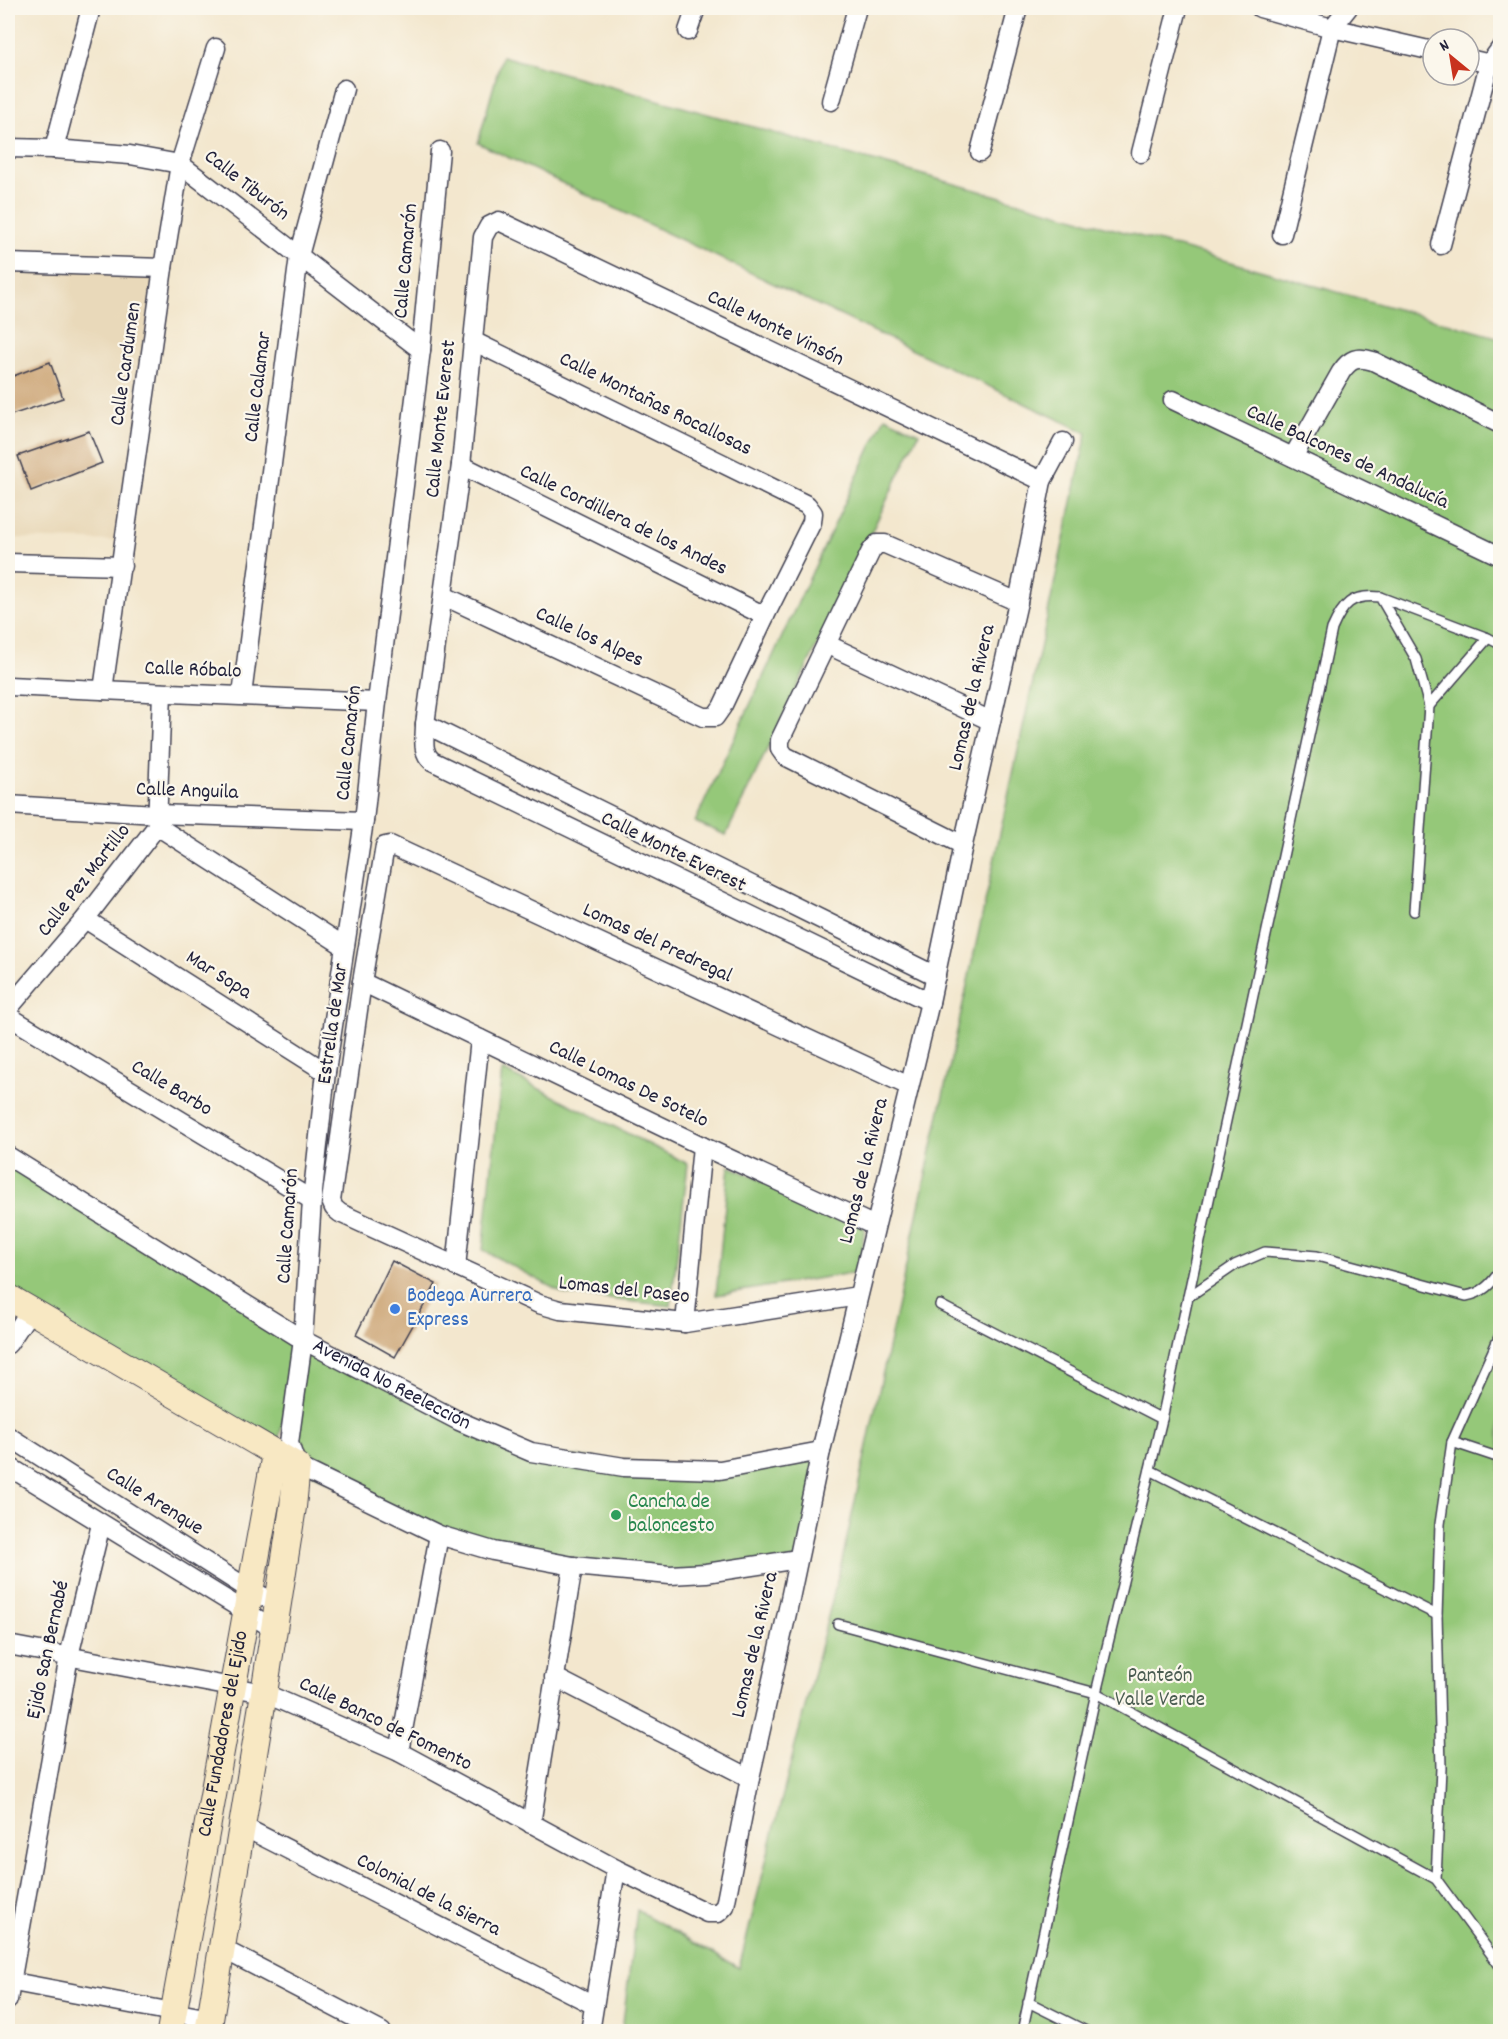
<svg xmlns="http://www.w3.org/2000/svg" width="1508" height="2039" viewBox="0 0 1508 2039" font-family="Dekko,sans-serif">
	<rect width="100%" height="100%" fill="#fbf7ec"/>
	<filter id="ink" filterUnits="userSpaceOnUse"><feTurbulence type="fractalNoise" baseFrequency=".0167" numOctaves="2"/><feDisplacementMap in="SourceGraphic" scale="12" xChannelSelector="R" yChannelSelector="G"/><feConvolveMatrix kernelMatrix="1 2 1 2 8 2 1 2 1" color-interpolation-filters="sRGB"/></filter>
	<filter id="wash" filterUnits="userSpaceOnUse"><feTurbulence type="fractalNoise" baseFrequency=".008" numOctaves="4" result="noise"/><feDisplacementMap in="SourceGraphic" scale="24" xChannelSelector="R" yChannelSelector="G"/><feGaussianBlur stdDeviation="1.35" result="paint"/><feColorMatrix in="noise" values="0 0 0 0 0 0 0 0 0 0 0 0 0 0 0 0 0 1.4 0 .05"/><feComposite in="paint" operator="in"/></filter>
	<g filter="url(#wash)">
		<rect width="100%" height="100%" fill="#f3e7ce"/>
		<polygon fill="#e9d9ba" points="8,266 156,270 124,541 8,538"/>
		<g fill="#95c879" stroke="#5c755a" stroke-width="1.5">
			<polygon points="502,56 1500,338 1500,2031 622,2031 637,1910 739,1968 842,1561 1087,433 478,143"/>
			<polygon points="885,417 919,433 726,835 695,822"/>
			<polygon points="502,1070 688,1164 671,1306 564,1294 483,1250"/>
			<polygon points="8,1156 303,1340 531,1452 720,1470 821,1451 798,1559 670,1575 439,1535 297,1466 301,1348 275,1454 8,1297"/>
			<polygon points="729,1166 865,1227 858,1272 716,1295"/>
		</g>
		<g id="blocks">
			<g fill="#c89e6c">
				<polygon points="50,362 63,398 8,416 8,378"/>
				<polygon points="89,431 102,463 31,491 18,456"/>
				<polygon points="392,1261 436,1284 395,1357 356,1335"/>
			</g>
		</g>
	</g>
	<g filter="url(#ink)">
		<use href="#blocks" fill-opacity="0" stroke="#414051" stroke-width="1.5"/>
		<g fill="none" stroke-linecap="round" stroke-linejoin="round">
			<defs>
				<g id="lane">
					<polyline points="1380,597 1488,638"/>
					<polyline points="1429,706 1488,638 1500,644"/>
					<path d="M1188,1297L1332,629C1343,604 1351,594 1380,597L1416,659L1429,706L1414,911"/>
					<polyline points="940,1305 1162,1419"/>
					<polyline points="1452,1442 1500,1335"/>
					<polyline points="1150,1470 1437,1615"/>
					<polyline points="838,1624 1096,1693 1436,1879 1500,1966"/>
					<polyline points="1436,1879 1441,1768 1437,1615 1440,1524 1452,1442 1500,1458"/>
					<polyline points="1028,2002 1088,2032"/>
					<path d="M1022,2032L1096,1693L1162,1419L1188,1297L1235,1265L1265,1252L1317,1256L1466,1296C1483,1293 1491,1284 1500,1271"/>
				</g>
				<g id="street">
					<polyline points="1260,8 1332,28 1433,51"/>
					<polyline points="688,31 696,8"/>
					<polyline points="1469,59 1499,66"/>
					<polyline points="831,101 857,8"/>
					<polyline points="8,148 54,149 130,155 180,164 421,350"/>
					<polyline points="54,149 91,8"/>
					<polyline points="440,151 421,350 377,702 364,821 326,1072 312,1200 303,1340 289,1443 297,1466 439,1535 493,1551 573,1566 670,1575 706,1573 798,1559"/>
					<polyline points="980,152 1018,8"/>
					<polyline points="1141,153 1178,8"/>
					<polyline points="1282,234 1332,28 1348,8"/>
					<polyline points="1441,245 1489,64 1500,49"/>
					<polyline points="8,263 163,268"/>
					<polyline points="1173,400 1500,556"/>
					<path d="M1293,457L1341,372C1350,359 1357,356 1373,361L1500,424"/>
					<polyline points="461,465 765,616"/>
					<polyline points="8,563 122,566"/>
					<polyline points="444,596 703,717 715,717 722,707 765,616 812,522 813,513 807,505 473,341"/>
					<polyline points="826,644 991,721"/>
					<polyline points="8,686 377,702"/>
					<polyline points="103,690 163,268 180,164 216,48"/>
					<polyline points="242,695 299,256 344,89"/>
					<polyline points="425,724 936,976"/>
					<polyline points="8,805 156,814 364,821"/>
					<polyline points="157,826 344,946"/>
					<polyline points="963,845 785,756 780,749 780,740 871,551 877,544 885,544 1018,602"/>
					<polyline points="85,919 326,1072"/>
					<polyline points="362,982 702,1146 875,1226"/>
					<path d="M930,1002L432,761C421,752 425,738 425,724L461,465L483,237L489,226L499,221L1042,481"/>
					<polyline points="8,1009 85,919 157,826 162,693"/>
					<polyline points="8,1016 312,1200"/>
					<path id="s1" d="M8,1156L303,1340L459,1421L531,1452L624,1467L720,1470L821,1451"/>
					<polyline points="456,1267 480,1039"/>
					<polyline points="858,1296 685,1323 560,1310 539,1304 340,1213 334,1208 331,1201 362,982 385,846 390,845 909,1086"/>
					<polyline points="685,1323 702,1146"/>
					<polyline points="8,1344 30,1311"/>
					<polyline points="8,1436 250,1590 277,1603"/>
					<polyline points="8,1466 274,1629"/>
					<polyline points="8,1645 264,1693 399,1752 616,1869 707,1913 718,1913 725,1906 750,1778 787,1613 821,1451 930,1002 963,845 1018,602 1042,481 1063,442"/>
					<polyline points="554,1677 750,1778"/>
					<polyline points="399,1752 439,1535"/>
					<polyline points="531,1824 573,1566"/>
					<polyline points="242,1826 594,2005"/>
					<polyline points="221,1948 382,2032"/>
					<polyline points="8,1981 210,2019"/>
					<polyline points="8,2000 69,1656 101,1524"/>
					<polyline points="590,2032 616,1869"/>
				</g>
				<g id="secondary">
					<polyline points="8,1297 297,1466 293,1507 264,1693 208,2032"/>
					<path id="s2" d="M170,2032L275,1454"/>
				</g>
			</defs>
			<use href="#lane" stroke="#414051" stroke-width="12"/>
			<use href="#street" stroke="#414051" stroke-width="21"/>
			<use href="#secondary" stroke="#414051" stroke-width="28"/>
			<use href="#lane" stroke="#fff" stroke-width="9"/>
			<use href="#street" stroke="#fff" stroke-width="18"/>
			<use href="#secondary" stroke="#f8e8c3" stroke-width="26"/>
		</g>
	</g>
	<circle fill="#3f7fe0" stroke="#fbf7ec" stroke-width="2" cx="395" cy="1309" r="6"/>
	<circle fill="#2e9e5b" stroke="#fbf7ec" stroke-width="2" cx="616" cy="1515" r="6"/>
	<g text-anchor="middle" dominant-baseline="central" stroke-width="4.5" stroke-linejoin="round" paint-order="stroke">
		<g font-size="21" fill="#22223b" stroke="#fbf7ec">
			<text transform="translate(246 186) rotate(38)">Calle Tiburón</text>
			<text transform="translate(407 261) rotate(-85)">Calle Camarón</text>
			<text transform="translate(775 329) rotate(26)">Calle Monte Vinsón</text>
			<text transform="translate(127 364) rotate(-82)">Calle Cardumen</text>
			<text transform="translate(259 387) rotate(-83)">Calle Calamar</text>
			<text transform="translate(655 405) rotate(26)">Calle Montañas Rocallosas</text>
			<text transform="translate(442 419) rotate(-84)">Calle Monte Everest</text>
			<text transform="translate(1347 458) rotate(25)">Calle Balcones de Andalucía</text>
			<text transform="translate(623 521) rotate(26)">Calle Cordillera de los Andes</text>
			<text transform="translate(589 638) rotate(25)">Calle los Alpes</text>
			<text transform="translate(193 671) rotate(2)">Calle Róbalo</text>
			<text transform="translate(973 698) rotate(-77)">Lomas de la Rivera</text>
			<text transform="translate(350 743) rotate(-84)">Calle Camarón</text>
			<text transform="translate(187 792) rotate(2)">Calle Anguila</text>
			<text transform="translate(673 853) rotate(26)">Calle Monte Everest</text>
			<text transform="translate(85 881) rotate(-52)">Calle Pez Martillo</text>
			<text transform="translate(657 944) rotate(25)">Lomas del Predregal</text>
			<text transform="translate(218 976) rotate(32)">Mar Sopa</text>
			<text transform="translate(334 1024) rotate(-82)">Estrella de Mar</text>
			<text transform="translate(628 1085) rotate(26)">Calle Lomas De Sotelo</text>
			<text transform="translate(171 1089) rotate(31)">Calle Barbo</text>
			<text transform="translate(865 1171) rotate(-76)">Lomas de la Rivera</text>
			<text transform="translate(289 1226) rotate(-86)">Calle Camarón</text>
			<text transform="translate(624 1291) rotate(6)">Lomas del Paseo</text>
			<text stroke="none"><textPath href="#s1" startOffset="447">Avenida No Reelección</textPath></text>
			<text transform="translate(154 1502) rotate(32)">Calle Arenque</text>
			<text transform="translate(756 1645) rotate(-77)">Lomas de la Rivera</text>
			<text transform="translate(49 1650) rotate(-78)">Ejido San Bernabé</text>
			<text transform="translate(385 1725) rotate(26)">Calle Banco de Fomento</text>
			<text stroke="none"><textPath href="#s2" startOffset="303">Calle Fundadores del Ejido</textPath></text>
			<text transform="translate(428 1896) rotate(27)">Colonial de la Sierra</text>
		</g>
		<g font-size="21" fill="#366cbe" stroke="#fbf7ec" text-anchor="start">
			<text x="407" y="1297">Bodega Aurrera<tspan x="407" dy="24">Express</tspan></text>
		</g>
		<g font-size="21" fill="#27864d" stroke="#fbf7ec" text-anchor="start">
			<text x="628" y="1503">Cancha de<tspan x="628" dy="24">baloncesto</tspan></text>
		</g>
		<g font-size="21" fill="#4a5c51" stroke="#fbf7ec">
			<text x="1160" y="1677">Panteón<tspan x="1160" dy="24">Valle Verde</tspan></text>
		</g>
	</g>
	<rect width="1508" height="2039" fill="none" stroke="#fbf7ec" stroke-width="30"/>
	<g transform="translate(1451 57) rotate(330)"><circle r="28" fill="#fbf7ec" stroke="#a4a2a5" stroke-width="1.5"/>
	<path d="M0-4.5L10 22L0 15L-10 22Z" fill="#c8321e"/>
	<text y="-9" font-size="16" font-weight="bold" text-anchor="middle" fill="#22223b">N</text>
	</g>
</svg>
